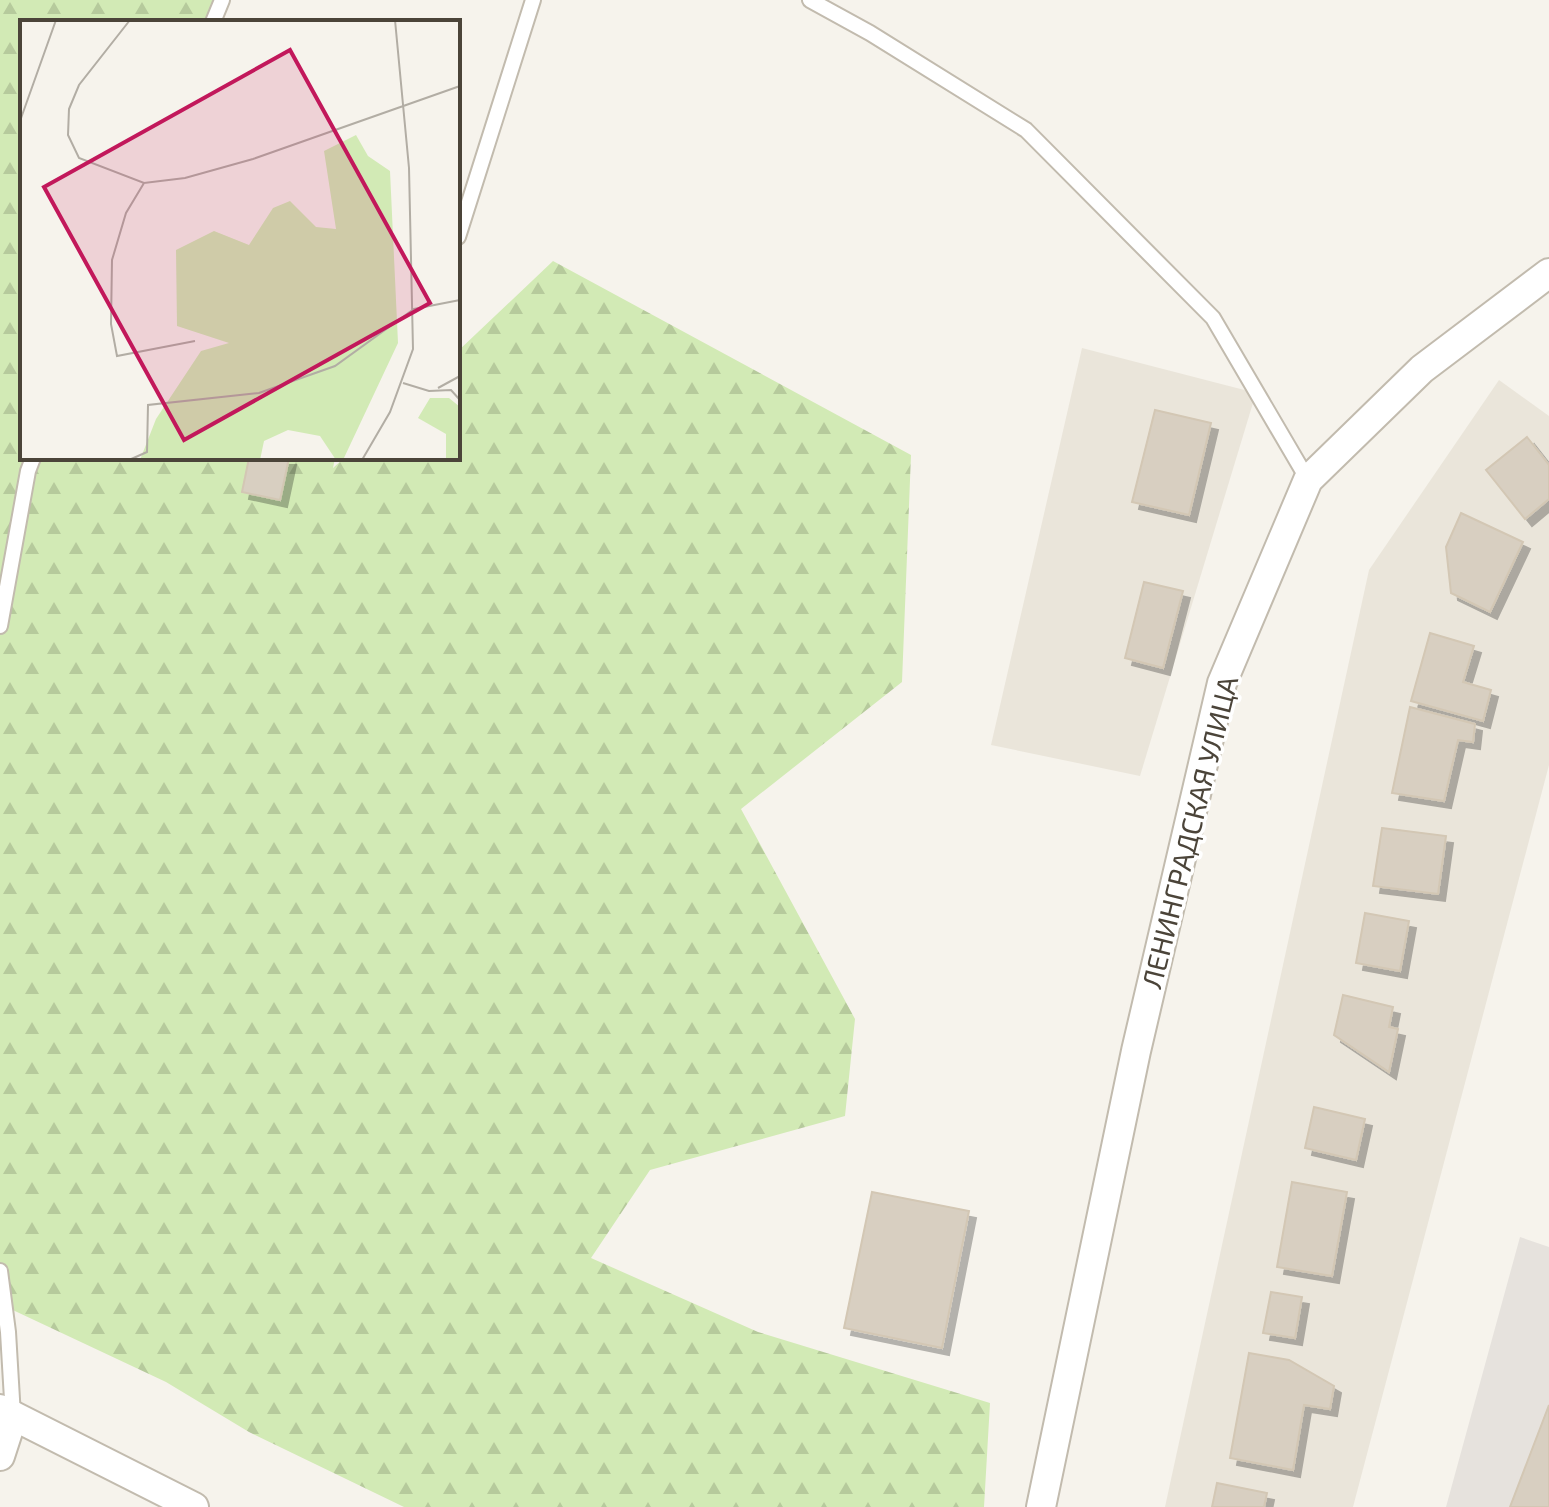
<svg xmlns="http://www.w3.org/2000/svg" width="1549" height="1507" viewBox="0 0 1549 1507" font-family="'Exo 2',sans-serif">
	<defs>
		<pattern id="forest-firs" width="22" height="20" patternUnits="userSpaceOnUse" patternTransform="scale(2)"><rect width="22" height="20" fill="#d2eab5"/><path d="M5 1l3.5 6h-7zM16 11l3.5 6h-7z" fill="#b6ca9c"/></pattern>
		<filter id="shadow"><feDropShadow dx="7" dy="7" stdDeviation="0" flood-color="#0004"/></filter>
	</defs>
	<rect width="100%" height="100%" fill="#f6f3ec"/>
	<g fill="#eae5da">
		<polygon points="1082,348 1256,393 1140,776 991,745"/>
		<polygon points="1499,380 1549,416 1549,765 1353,1507 1165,1507 1369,570"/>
	</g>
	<polygon fill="#e6e2dd" points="1520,1237 1549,1247 1549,1507 1446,1507"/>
	<polygon fill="url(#forest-firs)" points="0,0 212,0 224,22 22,22 22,458 335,458 333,468 344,458 458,458 458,351 553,261 911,455 902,682 741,809 855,1019 845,1116 650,1170 591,1258 758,1332 990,1403 984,1507 404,1507 249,1432 166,1382 0,1304"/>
	<g fill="#d8cfc1" stroke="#d3c7b4" stroke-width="2" filter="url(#shadow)">
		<polygon points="1155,410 1211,423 1189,515 1132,502"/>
		<polygon points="1527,437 1549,465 1549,499 1525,519 1486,470"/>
		<polygon points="249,458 289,458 280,500 242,492"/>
		<polygon points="1461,513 1523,542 1490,612 1451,593 1446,547"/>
		<polygon points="1144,582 1183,591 1163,668 1125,658"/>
		<polygon points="1430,633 1474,646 1463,682 1491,690 1483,721 1411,701"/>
		<polygon points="1410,707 1475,724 1473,742 1458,740 1444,801 1392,793"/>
		<polygon points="1382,828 1446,836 1438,894 1373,886"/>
		<polygon points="1365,913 1409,921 1400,971 1356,963"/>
		<polygon points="1343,995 1393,1007 1389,1027 1398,1029 1389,1072 1334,1035"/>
		<polygon points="1314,1107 1365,1119 1356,1160 1305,1148"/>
		<polygon points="1292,1182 1347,1192 1332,1276 1277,1267"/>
		<polygon points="872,1192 969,1211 942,1348 844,1328"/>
		<polygon points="1271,1292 1302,1297 1295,1338 1263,1333"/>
		<polygon points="1249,1353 1289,1360 1334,1386 1330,1409 1304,1405 1293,1470 1230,1458"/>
		<polygon points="1549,1405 1549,1507 1510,1507"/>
		<polygon points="1217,1483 1267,1493 1264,1507 1212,1507"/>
	</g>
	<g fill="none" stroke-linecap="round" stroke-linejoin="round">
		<defs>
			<g id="lane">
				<polyline points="810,0 870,33 1026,130 1213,318 1308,480"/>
				<polyline points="213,22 222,0"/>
				<polyline points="458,237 533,0"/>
				<polyline points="0,626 28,471 33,458"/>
				<polyline points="0,1271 8,1332 13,1416"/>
			</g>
			<g id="street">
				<polyline points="0,1409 194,1507"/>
				<polyline points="0,1456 13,1416"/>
				<polyline points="1041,1507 1136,1051 1222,683 1308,480 1422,369 1549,273"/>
			</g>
		</defs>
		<use href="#lane" stroke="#c2bbae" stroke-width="18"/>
		<use href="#street" stroke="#c2bbae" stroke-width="32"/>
		<use href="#lane" stroke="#fff" stroke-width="14"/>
		<use href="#street" stroke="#fff" stroke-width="28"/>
	</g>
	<g text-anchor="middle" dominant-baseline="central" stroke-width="7" stroke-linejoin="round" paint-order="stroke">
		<g font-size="28" fill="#4b4439" stroke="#fff">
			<text transform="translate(1189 832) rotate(-76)">ЛЕНИНГРАДСКАЯ УЛИЦА</text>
		</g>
	</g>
	<g transform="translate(20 20)">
		<rect width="440" height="440" fill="#f6f3ec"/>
		<path d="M336,115L348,136L370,151L378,323L323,440H316L300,416L268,410L244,421L240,440H120L136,399L181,331L209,323L157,306L156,230L194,211L229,225L253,188L270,181L296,207L316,209L304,131ZM410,378H429L440,387V440H426V414L398,398Z" fill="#d2eab5"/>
		<path fill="none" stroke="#b2ada4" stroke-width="2" d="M110,0L59,65L49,89L48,115L59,138L124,163L165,158L233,139L440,66M0,101L36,0M124,163L106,193L92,240L91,304L97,336L175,321M383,363L409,371L431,370L440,380M418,368L440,356M12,440H42M109,440L127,432L128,385L239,373L315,346L394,289L440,280M342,440L370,392L393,329L389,148L375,0"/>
		<path fill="#c2185b" fill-opacity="0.15" stroke="#c2185b" stroke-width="4" d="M270,30L410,283L164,420L24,167Z"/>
		<rect width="440" height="440" fill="none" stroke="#4b4439" stroke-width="4"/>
	</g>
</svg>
